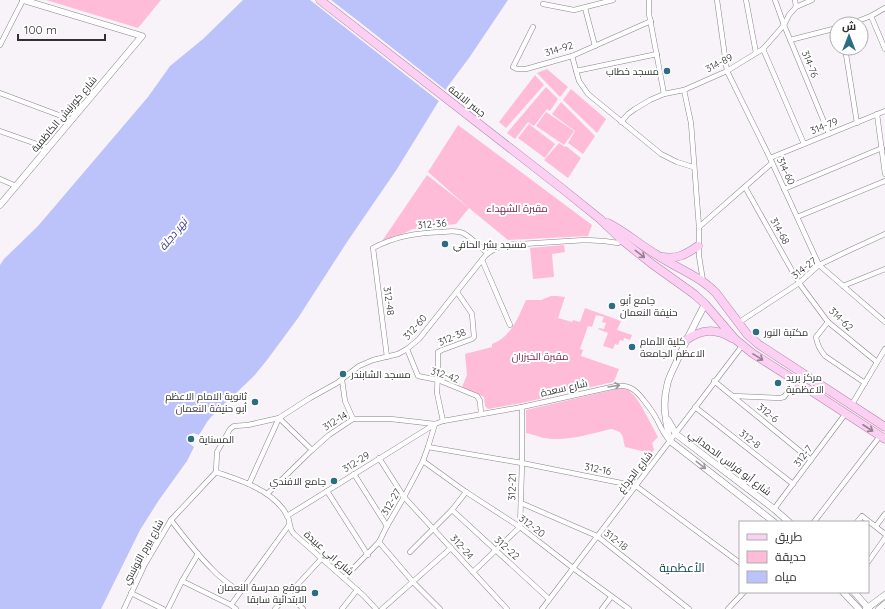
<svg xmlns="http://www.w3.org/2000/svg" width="885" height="609" viewBox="0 0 885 609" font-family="Quicksand,Cairo,sans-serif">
	<rect width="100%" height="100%" fill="#f7f3f8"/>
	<g fill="#ffbcd8">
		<polygon points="46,0 161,0 138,28"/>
		<polygon points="547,69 568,87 560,97 537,73"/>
		<polygon points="535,75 544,85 506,128 499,122"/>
		<polygon points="546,87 558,99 550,111 547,109 534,126 528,122 515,139 507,133"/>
		<polygon points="571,89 606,119 597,133 563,100"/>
		<polygon points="561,102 595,136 583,154 568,143 575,131 552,114"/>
		<polygon points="546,112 574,131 564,145 536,126"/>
		<polygon points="529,124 555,144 545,158 518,138"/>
		<polygon points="458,125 592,225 588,236 508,240 469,208 456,224 413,229 380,244 427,175 469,208 428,172"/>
		<polygon points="559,143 565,147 566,146 581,158 568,178 544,160"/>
		<polygon points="564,245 565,252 552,254 554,277 533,279 530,248"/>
		<path d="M551,296H557L565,297L558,318L572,322L573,320L580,322L585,308L621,321L617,330L632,335L630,340L624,338L623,341L620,340L618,345L615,344L613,349L603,346L608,333L598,329L599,328L604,329L606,323L602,322L604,317L596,315L592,327L588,326L580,349L583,350L581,356L619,369L615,379L613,382L522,403L488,409L485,406L484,397L462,387L467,375L465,354L492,347V344C511,337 518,318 526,300H541Z"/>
		<path d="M616,389C620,389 625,388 629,391C638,396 652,426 658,437L652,443L654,450L651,453L625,447C622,435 624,432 611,429C594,433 571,440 553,439C544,439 535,435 526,433V410Z"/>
	</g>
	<polygon fill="#bcc3fb" points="243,0 508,0 469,58 448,86 397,169 347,242 298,318 267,360 254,376 232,397 211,417 207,422 199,435 193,433 187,436 187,442 194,447 187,461 159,500 140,530 101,609 0,609 0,265 4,259 38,226 148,97 170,66 203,39"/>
	<polygon fill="#f7f3f8" points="310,0 331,0 357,20 447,91 440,102"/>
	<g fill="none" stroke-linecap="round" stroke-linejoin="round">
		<defs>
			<g id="minor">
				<polyline points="649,0 649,14 664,94"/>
				<polyline points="717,0 727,71 770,158 819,265 885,322"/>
				<polyline points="746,0 756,53"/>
				<polyline points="775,0 784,25 829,134"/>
				<polyline points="795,0 796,7"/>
				<polyline points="543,4 574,10 613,0"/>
				<polyline points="585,8 595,46"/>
				<polyline points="871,16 885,49"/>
				<polyline points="850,24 871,16 885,8"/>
				<polyline points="533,27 513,67 517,69 526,69 572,56 651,21"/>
				<polyline points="790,40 837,28"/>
				<polyline points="0,45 23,0"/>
				<polyline points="845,48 857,123"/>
				<polyline points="763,49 804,144"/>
				<polyline points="572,56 579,81 588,94 661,154 677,162 693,167"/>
				<polyline points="576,71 657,54"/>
				<polyline points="684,90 691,123 699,227 699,256 703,281"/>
				<polyline points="0,93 72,120"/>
				<polyline points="877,114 885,174"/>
				<polyline points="621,122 628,114 635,109 650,100 664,94 684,90 727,71 763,49 784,25 789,15 796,7 812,0"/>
				<polyline points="0,131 48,148"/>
				<polyline points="770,158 885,111"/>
				<polyline points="0,179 16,186"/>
				<polyline points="745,187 799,283 828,322 877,362"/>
				<polyline points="784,189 882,148"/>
				<polyline points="797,217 885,181"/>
				<polyline points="699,227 772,163"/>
				<polyline points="482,260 510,325"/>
				<polyline points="843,286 885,269"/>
				<path d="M828,322L816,337C817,345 820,350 825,356L865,383"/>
				<polyline points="738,323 799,283 819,265 848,251 885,234"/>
				<polyline points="407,349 418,376 438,380 477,396 480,401 481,414"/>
				<path d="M387,357L373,248C396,236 416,233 442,232C449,231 457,230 463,233C472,238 480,247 487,253"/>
				<polyline points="342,380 345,401 353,419"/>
				<polyline points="714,381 811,460"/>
				<polyline points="733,396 780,398 784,397 796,381"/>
				<polyline points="851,406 885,349"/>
				<polyline points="695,407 793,484"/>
				<polyline points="443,421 437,393 438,371 438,352 442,350 472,339 474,337 472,314 468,308 457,292"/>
				<polyline points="428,447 522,463 636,486 740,563"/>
				<polyline points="379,458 404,497 507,609"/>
				<polyline points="423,461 466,492 520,527 573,568 629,609"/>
				<path d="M216,472C239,480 267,488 283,509C285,512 288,517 289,520C290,526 290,530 294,534L364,596L376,609"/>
				<polyline points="216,472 217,452 230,429 234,426 248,425 279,418 312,450"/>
				<polyline points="354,474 387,526"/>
				<path d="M249,484L279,418L310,398L337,383L359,366L373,360L398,354L407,349L419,339L485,256C491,250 498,247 506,245L585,240L604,241L618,243L622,240"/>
				<polyline points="327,491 368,555"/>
				<polyline points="267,494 312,450 329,435 353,419 391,419 435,424"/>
				<polyline points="521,503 597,536 689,609"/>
				<polyline points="774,509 846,413"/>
				<polyline points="452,510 549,599"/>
				<path d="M287,516L435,424L443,421L522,407L616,386C630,384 637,391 645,402C649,407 653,412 656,418C660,425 663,433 669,440"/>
				<path d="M171,520C184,537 196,553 211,568C219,577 230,585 240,592"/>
				<polyline points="814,522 880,436"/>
				<polyline points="857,522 862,516 885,534"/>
				<polyline points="876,526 885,514"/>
				<polyline points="379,542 413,582 440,609"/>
				<polyline points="410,552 452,510 466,492"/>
				<polyline points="868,562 885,538"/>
				<polyline points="473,572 520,527 522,463 522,407"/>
				<polyline points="344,578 379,542 387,526 404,497 423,461 428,447 435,424"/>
				<polyline points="182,581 231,605 236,609"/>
				<polyline points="131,593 163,609"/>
				<polyline points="289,594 303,609"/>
				<polyline points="231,605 289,525"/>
				<polyline points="124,609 145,564 171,520 216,472"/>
				<polyline points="168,609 182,581 198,554"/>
				<polyline points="275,609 322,558"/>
				<polyline points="342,609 357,590"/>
				<polyline points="382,609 451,548"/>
				<polyline points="542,609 742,346"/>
				<polyline points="602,609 611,597"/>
				<polyline points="728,609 744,592"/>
			</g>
			<g id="tertiary">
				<polyline points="0,205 142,36 23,0"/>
				<path d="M705,304C695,323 685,343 676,363C673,370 668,378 667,386C662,404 666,423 670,441L774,522"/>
				<polyline points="668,420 676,434 774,509 789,522"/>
				<polyline points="843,592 859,609"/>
				<polyline points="854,592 869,609"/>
				<polyline points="866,609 885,595"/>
				<polyline points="879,609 885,604"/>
			</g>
			<g id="primary">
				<polyline points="320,0 564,190 600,219 622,240 652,264 694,294 705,304 735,339 752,353 796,381 885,439"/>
				<path d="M608,223C626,232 640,245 657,255C676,268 700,276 716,293L747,334L758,344L885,427"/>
				<path d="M662,257C678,259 685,255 698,246"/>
				<path d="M686,340C702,329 715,328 732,338"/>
			</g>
		</defs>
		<use href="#minor" stroke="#89858a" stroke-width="5.5"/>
		<use href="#tertiary" stroke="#89858a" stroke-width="7"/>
		<use href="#primary" stroke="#b384aa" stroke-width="9"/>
		<use href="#minor" stroke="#fff" stroke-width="4.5"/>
		<use href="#tertiary" stroke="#fff" stroke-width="6"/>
		<use href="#primary" stroke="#fbd0f2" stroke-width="8"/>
	</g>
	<defs><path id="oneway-shaft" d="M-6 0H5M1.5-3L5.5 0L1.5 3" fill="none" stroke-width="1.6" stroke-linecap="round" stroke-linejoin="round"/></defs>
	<g stroke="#968092">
		<use href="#oneway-shaft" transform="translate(640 254) rotate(38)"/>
		<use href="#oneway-shaft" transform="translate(758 357) rotate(32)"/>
		<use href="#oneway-shaft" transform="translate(868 428) rotate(33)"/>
	</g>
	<g stroke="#989898">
		<use href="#oneway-shaft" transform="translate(614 386) rotate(-9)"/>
		<use href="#oneway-shaft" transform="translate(701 465) rotate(38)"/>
	</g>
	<g fill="#2d6c81" stroke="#fff" stroke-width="1.5">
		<circle cx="667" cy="71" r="4"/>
		<circle cx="445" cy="244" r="4"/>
		<circle cx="612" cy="306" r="4"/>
		<circle cx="756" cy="332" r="4"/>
		<circle cx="632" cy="347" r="4"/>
		<circle cx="343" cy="374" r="4"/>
		<circle cx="778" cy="383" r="4"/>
		<circle cx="255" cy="402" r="4"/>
		<circle cx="191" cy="439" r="4"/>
		<circle cx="334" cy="481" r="4"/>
		<circle cx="315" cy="593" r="4"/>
	</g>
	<g text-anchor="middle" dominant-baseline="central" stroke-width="4" stroke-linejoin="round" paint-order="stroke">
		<g font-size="10" fill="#323132" stroke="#fff">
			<text transform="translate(559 49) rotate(-17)">314-92</text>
			<text transform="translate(719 63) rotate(-27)">314-89</text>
			<text transform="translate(810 64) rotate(68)">314-76</text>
			<text transform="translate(467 101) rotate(38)">جسر الائمة</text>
			<text transform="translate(64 114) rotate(-50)">شارع كورنيش الكاظمية</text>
			<text transform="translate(824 126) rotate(-22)">314-79</text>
			<text transform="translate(786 171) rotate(65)">314-60</text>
			<text transform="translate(432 224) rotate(-5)">312-36</text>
			<text transform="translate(780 231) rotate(61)">314-68</text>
			<text transform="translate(804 268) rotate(-38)">314-27</text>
			<text transform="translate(389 301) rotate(82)">312-48</text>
			<text transform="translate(841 319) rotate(44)">314-62</text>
			<text transform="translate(415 327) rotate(-48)">312-60</text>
			<text transform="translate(452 337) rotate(-23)">312-38</text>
			<text transform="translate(445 375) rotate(18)">312-42</text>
			<text transform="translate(564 388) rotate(-13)">شارع سعدة</text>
			<text transform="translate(768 413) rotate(39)">312-6</text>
			<text transform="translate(335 421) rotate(-32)">312-14</text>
			<text transform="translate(750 439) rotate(38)">312-8</text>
			<text transform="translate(803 456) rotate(-53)">312-7</text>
			<text transform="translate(356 462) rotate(-32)">312-29</text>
			<text transform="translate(730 463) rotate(37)">شارع أبو فراس الحمداني</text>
			<text transform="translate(598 469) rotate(11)">312-16</text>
			<text transform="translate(635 472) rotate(-52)">شارع الجرداغ</text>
			<text transform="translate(512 487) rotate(-89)">312-21</text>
			<text transform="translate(391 502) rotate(-60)">312-27</text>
			<text transform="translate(532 526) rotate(37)">312-20</text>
			<text transform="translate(616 540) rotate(38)">312-18</text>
			<text transform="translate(462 547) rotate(48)">312-24</text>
			<text transform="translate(507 548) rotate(42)">312-22</text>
			<text transform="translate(143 552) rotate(-61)">شارع بيرم التونسي</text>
			<text transform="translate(329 553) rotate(41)">شارع ابي عبيدة</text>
		</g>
		<g font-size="10" fill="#323132" stroke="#fff" text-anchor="start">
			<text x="659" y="71" text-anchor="end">مسجد خطاب</text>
			<text x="453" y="244">مسجد بشر الحافي</text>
			<text x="620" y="300">جامع أبو<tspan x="620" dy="12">حنيفة النعمان</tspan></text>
			<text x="764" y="332">مكتبة النور</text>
			<text x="640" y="341">كلية الأمام<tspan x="640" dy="12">الاعظم الجامعة</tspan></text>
			<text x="351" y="374">مسجد الشابندر</text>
			<text x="786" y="377">مركز بريد<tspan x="786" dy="12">الاعظمية</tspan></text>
			<text x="247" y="396" text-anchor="end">ثانوية الامام الاعظم<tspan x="247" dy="12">أبو حنيفة النعمان</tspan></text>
			<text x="199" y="439">المسناية</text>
			<text x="326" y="481" text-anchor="end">جامع الافندي</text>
			<text x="307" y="587" text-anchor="end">موقع مدرسة النعمان<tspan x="307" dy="12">الابتدائية سابقا</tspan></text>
		</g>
		<g font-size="10" fill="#77214e" stroke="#fff">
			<text x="517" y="208">مقبرة الشهداء</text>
			<text x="540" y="356">مقبرة الخيزران</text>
		</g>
		<g font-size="11" font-style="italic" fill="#424393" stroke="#fff">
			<text transform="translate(173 234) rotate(-51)">نهر دجلة</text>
		</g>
		<g font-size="12" fill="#114556" stroke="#fff">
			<text x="682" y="567">الأعظمية</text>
		</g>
	</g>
	<rect x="739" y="521" width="130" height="72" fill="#ffffff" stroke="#adadad"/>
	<rect x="747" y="534" width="20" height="6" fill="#fbd0f2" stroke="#adadad"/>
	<text x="775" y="541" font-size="12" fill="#323132">طريق</text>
	<rect x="747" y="551" width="20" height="12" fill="#ffbcd8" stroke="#adadad"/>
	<text x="775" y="561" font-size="12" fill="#323132">حديقة</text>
	<rect x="747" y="571" width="20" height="12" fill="#bcc3fb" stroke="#adadad"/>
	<text x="775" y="581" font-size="12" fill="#323132">مياه</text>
	<g transform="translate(849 36)"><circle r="19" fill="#ffffff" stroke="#adadad"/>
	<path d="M0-3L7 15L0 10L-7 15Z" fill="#2d6c81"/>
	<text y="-6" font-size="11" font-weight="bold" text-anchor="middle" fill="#323132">ش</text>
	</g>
	<path d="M18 34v6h87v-6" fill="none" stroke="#323132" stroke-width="2"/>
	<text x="24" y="34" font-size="12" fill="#323132" stroke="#ffffff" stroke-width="3" paint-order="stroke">100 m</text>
</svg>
